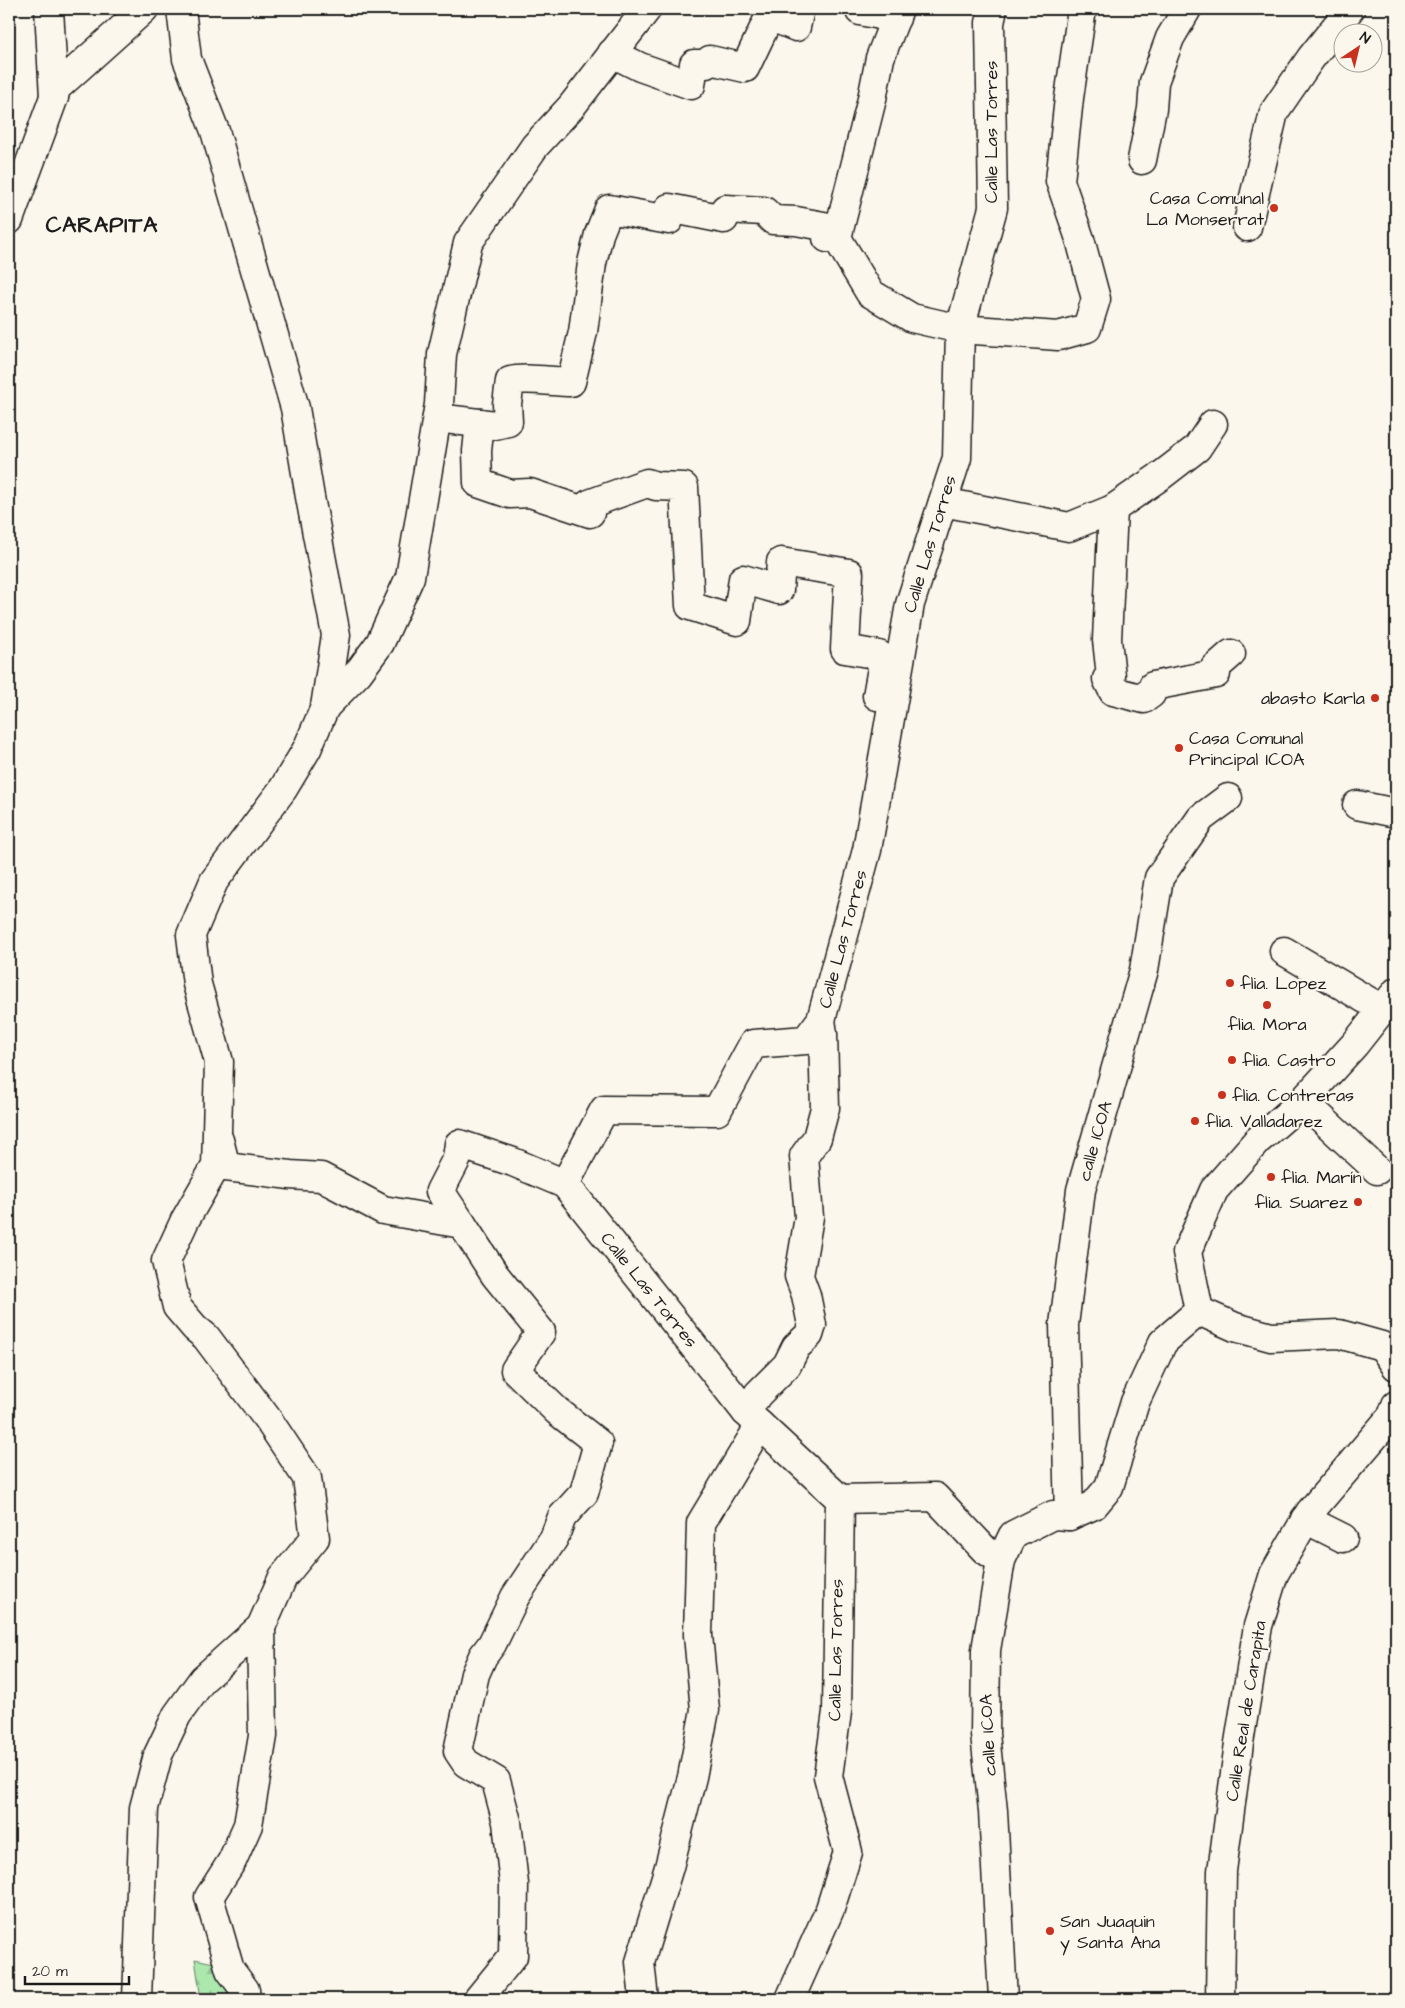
<svg xmlns="http://www.w3.org/2000/svg" width="1405" height="2008" viewBox="0 0 1405 2008" font-family="'Architects Daughter',sans-serif">
	<defs>
		<pattern id="forest-firs" width="22" height="20" patternUnits="userSpaceOnUse" patternTransform="scale(1.25)"><rect width="22" height="20" fill="#ace8ae"/><path d="M5 1l3.5 6h-7zM16 11l3.5 6h-7z" fill="#93c695"/></pattern>
	</defs>
	<rect width="100%" height="100%" fill="#fbf7ec"/>
	<filter id="ink" filterUnits="userSpaceOnUse"><feTurbulence type="fractalNoise" baseFrequency=".02" numOctaves="2"/><feDisplacementMap in="SourceGraphic" scale="10" xChannelSelector="R" yChannelSelector="G"/><feConvolveMatrix kernelMatrix="1 2 1 2 8 2 1 2 1" color-interpolation-filters="sRGB"/></filter>
	<g filter="url(#ink)">
		<polygon fill="url(#forest-firs)" stroke="#648265" points="195,1959 237,1968 242,1999 201,1999"/>
		<g fill="none" stroke-linecap="round" stroke-linejoin="round">
			<defs>
				<g id="street">
					<polyline points="49,9 54,97"/>
					<polyline points="861,9 860,11 896,18"/>
					<polyline points="899,9 880,58 872,99 837,238 870,293 912,318 960,329 1058,336 1087,328 1096,299 1080,239 1060,181 1069,98 1082,9"/>
					<polyline points="769,16 796,27 800,9"/>
					<polyline points="612,53 640,67 691,85 694,64 706,64 710,60 745,68 773,9"/>
					<polyline points="1142,160 1152,109 1154,82 1170,38 1187,9"/>
					<polyline points="9,220 54,97 56,88 144,9"/>
					<polyline points="1247,227 1274,112 1311,58 1350,9"/>
					<path d="M437,418L495,425L508,422L507,404L510,381C526,377 553,382 571,382L583,332L592,263L599,234L609,209L669,220V208L724,219L725,209L764,211L773,220L796,221L829,227L827,238H837"/>
					<polyline points="480,423 477,451 478,483 510,494 530,493 590,513 589,504 647,483 656,486 684,487 690,606 737,621 743,579 779,590 781,562 849,573 845,649 879,655 882,668 877,696 879,696"/>
					<polyline points="943,502 1069,527 1113,509 1162,475 1197,448 1213,424"/>
					<polyline points="1113,509 1107,640 1111,676 1107,679 1113,691 1144,699 1151,694 1153,686 1216,674 1215,668 1231,654"/>
					<polyline points="325,707 358,673 380,643 410,577 439,404 442,354 468,243 535,146 571,107 647,9"/>
					<polyline points="1357,805 1396,813"/>
					<polyline points="1284,951 1382,1009"/>
					<polyline points="1396,992 1355,1044 1303,1101 1257,1141 1214,1190 1187,1252 1199,1311 1235,1327 1271,1337 1339,1334 1382,1346 1396,1366"/>
					<polyline points="1303,1101 1377,1170"/>
					<polyline points="219,1140 226,1167 290,1175 321,1177 383,1210 462,1224 495,1275 541,1332 515,1370 557,1411 598,1443 584,1493 562,1517 554,1538 515,1597 492,1644 483,1656 475,1674 458,1751 466,1763 496,1781 507,1822 514,1884 513,1956 478,1999"/>
					<polyline points="462,1224 440,1191 457,1158 459,1144 513,1162 565,1184"/>
					<polyline points="746,1412 758,1394 787,1365 796,1347 809,1335 812,1325 806,1295 799,1276 809,1217 804,1156 817,1138 825,1108 823,1034 821,1020"/>
					<polyline points="840,1499 935,1497 985,1550 1001,1560"/>
					<polyline points="1069,1516 1064,1325 1081,1190 1144,970 1159,878 1201,818 1228,798"/>
					<polyline points="1305,1519 1343,1538"/>
					<polyline points="137,1999 144,1808 158,1755 177,1715 203,1679 261,1627 283,1577 315,1538 307,1478 269,1421 206,1337 195,1328 177,1307 166,1261 185,1220 216,1166 219,1062 197,984 191,935 214,881 283,789 307,749 325,707 336,635 310,497 295,408 215,131 187,59 181,9"/>
					<polyline points="246,1999 245,1990 230,1970 209,1897 232,1861 248,1825 263,1736 261,1627"/>
					<polyline points="644,1999 640,1962 669,1867 692,1777 705,1710 698,1635 701,1523 760,1425"/>
					<polyline points="790,1999 830,1909 848,1852 828,1776 837,1712 840,1499 746,1412 565,1184 604,1110 717,1111 753,1044 806,1040 821,1020 867,850 910,604 957,458 960,329 993,208 990,23 993,9"/>
					<polyline points="1003,1999 993,1811 985,1734 986,1650 1001,1560 1013,1535 1053,1515 1069,1516 1094,1505 1109,1487 1135,1402 1163,1342 1199,1311"/>
					<polyline points="1220,1999 1222,1871 1239,1743 1258,1626 1274,1574 1310,1512 1392,1416 1396,1405"/>
				</g>
			</defs>
			<use href="#street" stroke="#1c1c1c" stroke-width="31"/>
			<use href="#street" stroke="#fbf7ec" stroke-width="28"/>
		</g>
	</g>
	<g fill="#c8321e" stroke="#fbf7ec" stroke-width="2">
		<circle cx="1274" cy="208" r="5"/>
		<circle cx="1375" cy="698" r="5"/>
		<circle cx="1179" cy="748" r="5"/>
		<circle cx="1230" cy="983" r="5"/>
		<circle cx="1267" cy="1005" r="5"/>
		<circle cx="1232" cy="1060" r="5"/>
		<circle cx="1222" cy="1095" r="5"/>
		<circle cx="1195" cy="1121" r="5"/>
		<circle cx="1271" cy="1177" r="5"/>
		<circle cx="1358" cy="1202" r="5"/>
		<circle cx="1050" cy="1931" r="5"/>
	</g>
	<g text-anchor="middle" dominant-baseline="central" stroke-width="4.5" stroke-linejoin="round" paint-order="stroke">
		<g font-size="18" fill="#1c1c1c" stroke="#fbf7ec">
			<text transform="translate(991 132) rotate(-90)">Calle Las Torres</text>
			<text transform="translate(930 544) rotate(-73)">Calle Las Torres</text>
			<text transform="translate(843 939) rotate(-75)">Calle Las Torres</text>
			<text transform="translate(1095 1141) rotate(-74)">calle ICOA</text>
			<text transform="translate(649 1290) rotate(51)">Calle Las Torres</text>
			<text transform="translate(836 1650) rotate(-89)">Calle Las Torres</text>
			<text transform="translate(1246 1711) rotate(-81)">Calle Real de Carapita</text>
			<text transform="translate(988 1735) rotate(-93)">calle ICOA</text>
		</g>
		<g font-size="18" fill="#1c1c1c" stroke="#fbf7ec" text-anchor="start">
			<text x="1264" y="198" text-anchor="end">Casa Comunal<tspan x="1264" dy="21">La Monserrat</tspan></text>
			<text x="1365" y="698" text-anchor="end">abasto Karla</text>
			<text x="1189" y="738">Casa Comunal<tspan x="1189" dy="21">Principal ICOA</tspan></text>
			<text x="1240" y="983">flia. Lopez</text>
			<text x="1267" y="1024" text-anchor="middle">flia. Mora</text>
			<text x="1242" y="1060">flia. Castro</text>
			<text x="1232" y="1095">flia. Contreras</text>
			<text x="1205" y="1121">flia. Valladarez</text>
			<text x="1281" y="1177">flia. Marín</text>
			<text x="1348" y="1202" text-anchor="end">flia. Suarez</text>
			<text x="1060" y="1921">San Juaquin<tspan x="1060" dy="21">y Santa Ana</tspan></text>
		</g>
		<g font-size="22" font-weight="bold" letter-spacing="1" fill="#1c1c1c" stroke="#fbf7ec">
			<text x="102" y="225">CARAPITA</text>
		</g>
	</g>
	<rect width="1405" height="2008" fill="none" stroke="#fbf7ec" stroke-width="30"/>
	<rect x="15" y="15" width="1375" height="1978" fill="none" stroke="#1c1c1c" stroke-width="2" filter="url(#ink)"/>
	<g transform="translate(1358 48) rotate(35)"><circle r="24" fill="#fbf7ec" stroke="#a29f99"/>
	<path d="M0-4L9 19L0 12L-9 19Z" fill="#c8321e"/>
	<text y="-8" font-size="14" font-weight="bold" text-anchor="middle" fill="#1c1c1c">N</text>
	</g>
	<path d="M25 1976v8h104v-8" fill="none" stroke="#1c1c1c" stroke-width="2.5"/>
	<text x="32" y="1976" font-size="15" fill="#1c1c1c" stroke="#fbf7ec" stroke-width="4" paint-order="stroke">20 m</text>
</svg>
